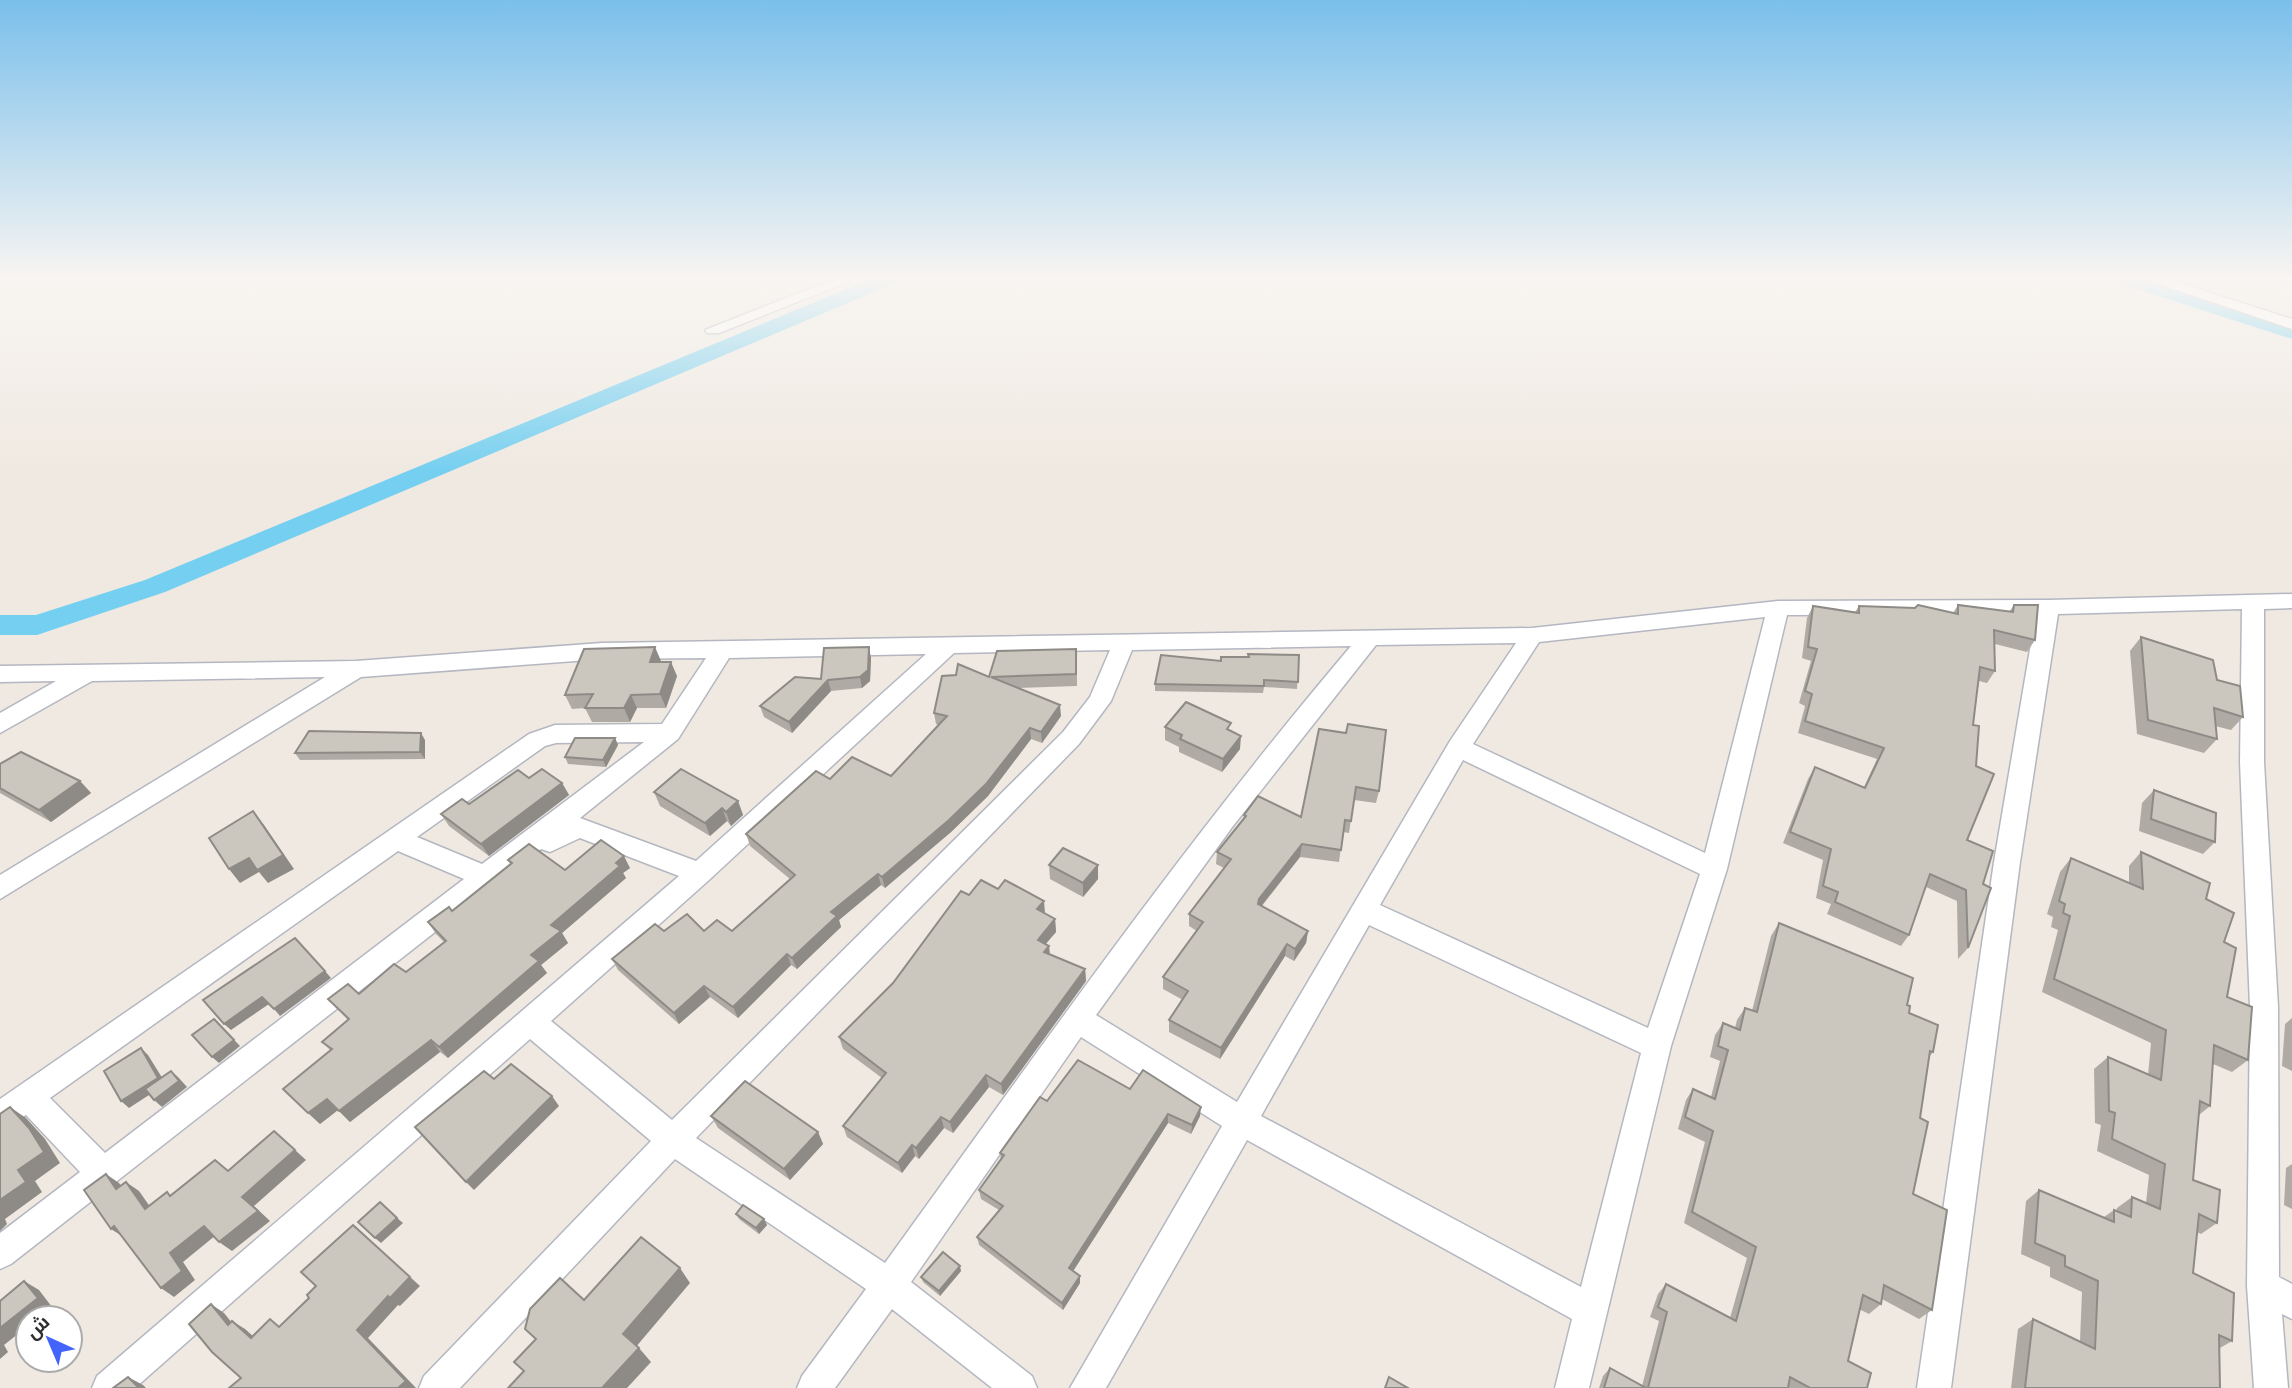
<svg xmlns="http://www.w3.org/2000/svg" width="2292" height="1388" viewBox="0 0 2292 1388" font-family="Poppins,Cairo,sans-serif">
	<rect width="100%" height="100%" fill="#efe9e1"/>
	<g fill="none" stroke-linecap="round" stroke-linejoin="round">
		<g fill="#75cff0" fill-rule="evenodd">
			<polygon points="873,278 900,278 897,282 165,592 37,635 0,635 0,615 36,615 145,580"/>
			<polygon points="2112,278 2141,278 2292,326 2292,339 2115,282"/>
		</g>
		<defs>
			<g id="street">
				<polygon points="837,278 858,278 719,333 707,333 705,330"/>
				<polygon points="2141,278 2164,278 2292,319 2292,329"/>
				<path d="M2292,594V608L2264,609V762L2278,1007L2279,1277L2292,1284V1319L2282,1314L2288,1388H2254L2247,1286L2250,1007L2240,762L2242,609L2058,614L2020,862L1951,1388H1917L1994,862L2036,614L1787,615L1727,869L1671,1046L1589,1388H1555L1572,1319L1247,1140L1106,1388H1070L1222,1126L1081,1037L911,1282L1032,1376L1037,1388H992L892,1309L835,1388H797L802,1376L866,1289L675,1159L460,1388H419L424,1376L651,1141L530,1039L135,1388H92L97,1376L679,876L580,838L550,852L541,849L11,1264L0,1269V1233L80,1172L26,1115L0,1130V1099L529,734L555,725L662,724L706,658L602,659L361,677L0,899V875L325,677L92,681L0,733V713L56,681L0,682V666L356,661L602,643L1532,628L1778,601L2048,600ZM1765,617L1705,853L1473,744L1539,642ZM1516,643L1450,741L1237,1102L1096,1015L1233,826L1376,645ZM1351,646C1184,843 1036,1054 885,1263L696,1138L1079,744L1111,701L1132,650ZM1110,650L1090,697L1063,732L672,1120L551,1021L709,880L954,653ZM926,654L696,861L580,818L678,739L729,658ZM644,742L482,864L417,837L545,746L556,743ZM1463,760L1700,874L1648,1028L1380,905ZM398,851L464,879L105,1153L50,1098ZM1369,925L1641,1053L1581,1287L1261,1116Z"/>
			</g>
		</defs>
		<use href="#street" stroke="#b4b7c1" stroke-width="3"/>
		<use href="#street" fill="#fff" fill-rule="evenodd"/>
	</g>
	<g fill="#afaba4">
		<polygon points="1958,605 2009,612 2014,605 2035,640 2027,652 1995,644 1995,671 1987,683 1979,681 1973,725 1967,840 1983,884 1968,948 1958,959 1957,901 1926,887 1909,935 1901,946 1827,914 1831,904 1816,898 1823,860 1783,843 1808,779 1815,767 1864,787 1877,759 1798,733 1805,706 1799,703 1811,661 1802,658 1807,618 1813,606 1855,612 1859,606 1953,613"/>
		<polygon points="2141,637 2217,680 2243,717 2231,730 2215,726 2217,739 2204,753 2137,734 2130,651"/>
		<polygon points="1248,654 1299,655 1297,689 1264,687 1263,693 1155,691 1155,684 1220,661 1248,657"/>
		<polygon points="871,658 870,681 862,688 831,691 792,733 764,717 760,706"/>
		<polygon points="661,661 661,662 677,676 666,708 637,708 630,722 592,722 585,708 572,709 565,695"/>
		<polygon points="1077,661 1077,686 1018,688 1061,716 1042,743 1031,739 988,796 951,832 885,888 881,885 839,920 841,927 797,969 791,965 738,1018 710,997 679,1024 618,970 612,959 664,931 732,931 790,879 750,846 746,834 830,779 891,776 938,725 936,724 934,713 989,677"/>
		<polygon points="1165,727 1231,731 1240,749 1222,772 1179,752 1179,747 1165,740"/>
		<polygon points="1346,733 1379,791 1376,803 1354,800 1349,833 1343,832 1339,862 1300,857 1262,906 1308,931 1306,943 1294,961 1285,956 1220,1059 1169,1032 1169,1020 1183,1000 1163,989 1163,977 1197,931 1189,926 1189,914 1224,868 1216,864 1217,852 1243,819 1244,815 1301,817"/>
		<polygon points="615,738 618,745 606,767 568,764 565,757"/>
		<polygon points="425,740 425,759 300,760 295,753"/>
		<polygon points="0,764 80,781 91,793 51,822 0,793"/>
		<polygon points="529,778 562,783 569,795 489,856 449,826 441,814 469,804"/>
		<polygon points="2154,790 2215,842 2203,854 2139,831 2142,803"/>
		<polygon points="654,792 738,801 743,815 731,826 727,821 710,836 660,806"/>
		<polygon points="2141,852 2206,899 2224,942 2227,997 2248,1060 2232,1072 2213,1064 2210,1106 2199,1115 2193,1180 2217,1223 2201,1234 2197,1232 2193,1273 2232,1341 2220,1348 2220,1388 2011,1388 2018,1329 2033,1319 2080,1341 2082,1292 2050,1277 2050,1267 2021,1254 2026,1201 2039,1190 2104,1217 2114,1210 2116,1211 2117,1208 2132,1197 2146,1203 2149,1175 2097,1151 2101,1125 2095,1123 2094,1069 2108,1057 2148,1075 2151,1043 2042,992 2058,930 2051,927 2053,917 2047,914 2060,872 2071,858 2129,883 2129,866"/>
		<polygon points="508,860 565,870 630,868 623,873 626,878 562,933 568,943 541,965 547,973 448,1058 440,1052 350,1122 338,1110 320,1124 283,1089 331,1051 322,1042 348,1020 328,999 359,994 406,972 444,942 436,934 428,922 452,911 510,864"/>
		<polygon points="1049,865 1098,879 1083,897 1050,879"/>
		<polygon points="998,889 1055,919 1056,932 1045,944 1049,946 1050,955 1085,969 1086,981 1003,1095 989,1087 953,1133 944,1128 919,1159 915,1156 902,1173 847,1137 843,1126 882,1078 843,1049 839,1037 893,983 969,895"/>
		<polygon points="1779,923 1907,1005 1909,1013 1933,1052 1929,1057 1920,1118 1913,1194 1932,1310 1919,1319 1882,1299 1881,1304 1869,1314 1859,1309 1848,1361 1867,1388 1599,1388 1603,1376 1610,1368 1642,1386 1659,1321 1650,1317 1658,1294 1666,1284 1730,1318 1747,1258 1684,1223 1705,1142 1678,1129 1686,1100 1693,1089 1711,1097 1720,1061 1710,1057 1715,1035 1723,1023 1735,1028 1737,1020 1745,1008 1752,1011 1771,936"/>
		<polygon points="2292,1018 2292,1071 2282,1066 2285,1024"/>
		<polygon points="1130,1089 1200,1116 1191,1134 1168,1123 1073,1271 1080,1276 1080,1283 1063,1310 979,1245 977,1237 999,1210 981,1199 979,1190 1001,1160 1000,1153 1047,1101"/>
		<polygon points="711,1116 818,1132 823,1144 790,1180 718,1128"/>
		<polygon points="2292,1164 2292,1209 2284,1205 2286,1168"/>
		<polygon points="736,1214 764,1219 767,1225 759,1234 739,1219"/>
		<polygon points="961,1271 940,1296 923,1282 921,1277"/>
	</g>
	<g fill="#8e8b86">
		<polygon points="655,647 661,661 656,676 650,662"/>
		<polygon points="869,647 871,658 870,681 862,688 860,677"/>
		<polygon points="671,662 677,676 666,708 660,694"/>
		<polygon points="828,680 831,691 792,733 789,722"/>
		<polygon points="631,695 637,708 630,722 624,708"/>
		<polygon points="1060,705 1061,716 1042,743 1041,732"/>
		<polygon points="1030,728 1031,739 988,796 951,832 885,888 882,877"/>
		<polygon points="421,733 425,740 425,759 420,752"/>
		<polygon points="1241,736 1240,749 1222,772 1223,759"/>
		<polygon points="615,738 618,745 606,767 603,760"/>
		<polygon points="80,781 91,793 51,822 39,810"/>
		<polygon points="562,783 569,795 489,856 481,844"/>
		<polygon points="738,801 743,815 731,826 726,812"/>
		<polygon points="722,808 727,821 710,836 705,823"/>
		<polygon points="253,811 264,825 294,869 268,883 259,872 240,883 229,869"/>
		<polygon points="1302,844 1300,857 1257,911 1259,899"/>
		<polygon points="624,856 630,868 623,873 626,878 562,933 568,943 541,965 547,973 448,1058 439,1047 531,955 551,925 616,863"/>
		<polygon points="1098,865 1098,879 1083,897 1083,883"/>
		<polygon points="878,874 881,885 839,920 841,927 797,969 792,958 831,912"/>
		<polygon points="1044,901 1045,913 1037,909"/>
		<polygon points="1055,919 1056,932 1039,952 1038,940"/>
		<polygon points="1308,931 1306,943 1294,961 1295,949"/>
		<polygon points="1287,944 1285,956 1220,1059 1221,1048"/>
		<polygon points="1049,946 1050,958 1044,952"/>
		<polygon points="787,954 791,965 738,1018 733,1007"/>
		<polygon points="1085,969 1086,981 1003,1095 1001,1084"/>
		<polygon points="325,971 331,978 280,1016 274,1009"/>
		<polygon points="704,986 710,997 679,1024 674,1013"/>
		<polygon points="262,997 269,1004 231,1030 224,1024"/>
		<polygon points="214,1019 240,1046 219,1063 212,1057"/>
		<polygon points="431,1040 440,1052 350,1122 339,1111"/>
		<polygon points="141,1048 148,1055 166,1084 129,1108 121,1101"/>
		<polygon points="171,1071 178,1077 187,1087 162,1107 154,1100"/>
		<polygon points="986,1075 989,1087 953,1133 950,1122"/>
		<polygon points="552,1096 559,1106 474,1190 466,1182"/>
		<polygon points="327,1099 338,1110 320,1124 308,1113"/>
		<polygon points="10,1107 26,1118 45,1139 60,1163 35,1181 42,1192 5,1219 7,1224 0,1231 0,1200 18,1170"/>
		<polygon points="1201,1107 1200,1116 1191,1134 1192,1125"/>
		<polygon points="1168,1114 1168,1123 1070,1276 1069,1268"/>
		<polygon points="941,1117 944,1128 919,1159 916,1148"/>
		<polygon points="818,1132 823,1144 790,1180 784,1169"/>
		<polygon points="912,1145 915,1156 902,1173 898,1163"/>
		<polygon points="295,1150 306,1160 254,1206 270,1221 232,1251 219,1242 242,1197"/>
		<polygon points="106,1174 119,1183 130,1198 116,1189"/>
		<polygon points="126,1182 139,1191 158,1218 145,1209"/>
		<polygon points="397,1218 403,1223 381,1243 375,1238"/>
		<polygon points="764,1219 767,1225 759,1234 756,1228"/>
		<polygon points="353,1225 420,1286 400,1306 398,1305 368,1338 416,1388 398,1388 357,1330"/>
		<polygon points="114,1226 125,1238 111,1229"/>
		<polygon points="204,1226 216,1235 183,1262 195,1280 174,1297 161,1288 170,1253"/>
		<polygon points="960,1266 961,1271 940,1296 939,1291"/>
		<polygon points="680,1268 690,1283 635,1348 623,1334"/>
		<polygon points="1080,1276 1080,1283 1063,1310 1062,1303"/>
		<polygon points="24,1281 39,1290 52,1307 38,1318 28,1318 28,1326 4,1345 8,1352 0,1359 0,1328"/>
		<polygon points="211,1304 224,1313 241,1334 228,1325"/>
		<polygon points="232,1321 245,1329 264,1346 251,1338"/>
		<polygon points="639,1348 651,1362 627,1388 602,1388"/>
		<polygon points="128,1377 143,1385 146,1388 139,1388"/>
	</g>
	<g fill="#cbc7bf" stroke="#8e8b86" stroke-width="2">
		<polygon points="1918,605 1958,614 1958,605 2013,612 2014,605 2038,605 2035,640 1994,630 1995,671 1980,667 1973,725 1979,726 1976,766 1994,774 1967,840 1993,851 1983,884 1991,888 1968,948 1966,890 1930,874 1909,935 1835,902 1838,892 1823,886 1831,849 1790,832 1815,767 1865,788 1884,748 1805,721 1812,694 1805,691 1817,649 1808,647 1813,606 1859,613 1859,606 1915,608"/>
		<polygon points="2141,637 2213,660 2217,680 2240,686 2243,717 2214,708 2217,739 2148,720"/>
		<polygon points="655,647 650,662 671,662 660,694 631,695 624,708 585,708 593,694 565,695 584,649"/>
		<polygon points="869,647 868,670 860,677 828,680 789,722 760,706 795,677 821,679 824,648"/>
		<polygon points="1076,649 1076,674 991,677 1060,705 1041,732 1030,728 986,784 949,820 882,877 878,874 831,912 837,916 792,958 787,954 733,1007 704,986 674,1013 612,959 655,924 664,931 687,914 704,931 717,920 732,931 795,875 746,834 816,771 830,779 852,757 891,776 947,716 934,713 942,676 956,675 958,664 989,677 997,651"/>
		<polygon points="1248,654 1299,655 1298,682 1264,680 1264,686 1155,684 1161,655 1221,661 1221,657 1249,657"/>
		<polygon points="1186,702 1231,723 1227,729 1241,736 1223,759 1180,739 1182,735 1165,727"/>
		<polygon points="1348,724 1386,730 1379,791 1356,787 1351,821 1345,820 1341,850 1302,844 1259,899 1258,904 1308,931 1295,949 1287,944 1221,1048 1169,1020 1188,991 1163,977 1203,922 1189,914 1231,859 1217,852 1246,816 1244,815 1258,796 1301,817 1319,729 1346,733"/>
		<polygon points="309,731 421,733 420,752 295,753"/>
		<polygon points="575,738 615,738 603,760 565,757"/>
		<polygon points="21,752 80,781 39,810 0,788 0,764"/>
		<polygon points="542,769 562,783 481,844 441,814 462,799 469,804 518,770 529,778"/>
		<polygon points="681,769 738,801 726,812 722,808 705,823 654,792"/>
		<polygon points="2154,790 2216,813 2215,842 2151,819"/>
		<polygon points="253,811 283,855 257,870 249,858 229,869 209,838"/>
		<polygon points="601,840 624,856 616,863 620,866 551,925 561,931 531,955 539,961 439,1047 431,1040 339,1111 327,1099 308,1113 283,1089 332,1049 322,1042 349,1019 328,999 348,984 359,994 394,964 406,972 446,941 428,922 449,907 452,911 512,863 508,860 529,844 565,870"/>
		<polygon points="1063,848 1098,865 1083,883 1049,865"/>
		<polygon points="2141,852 2210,883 2206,899 2234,913 2224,942 2236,948 2227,997 2252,1007 2248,1060 2214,1045 2210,1106 2200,1101 2193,1180 2220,1190 2217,1223 2199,1214 2193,1273 2234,1293 2232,1341 2219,1335 2220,1388 2025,1388 2033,1319 2095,1349 2098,1281 2065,1266 2065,1256 2035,1243 2039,1190 2114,1222 2114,1210 2131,1217 2132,1197 2160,1209 2165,1164 2112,1139 2115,1113 2109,1111 2108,1057 2161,1080 2166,1030 2054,979 2070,916 2063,913 2065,904 2059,901 2071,858 2143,889"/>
		<polygon points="981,880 998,889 1005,880 1044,901 1037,909 1055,919 1038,940 1049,946 1044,952 1085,969 1001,1084 986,1075 950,1122 941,1117 916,1148 912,1145 898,1163 843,1126 886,1073 839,1037 893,983 961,891 969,895"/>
		<polygon points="1779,923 1913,978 1907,1005 1910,1006 1909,1013 1938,1025 1933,1052 1930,1051 1920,1118 1928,1122 1913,1194 1947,1210 1932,1310 1884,1285 1881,1304 1863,1295 1848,1361 1871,1373 1867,1388 1810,1388 1790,1377 1788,1388 1648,1388 1667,1312 1658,1307 1666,1284 1736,1321 1756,1247 1692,1212 1713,1131 1685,1117 1693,1089 1715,1099 1728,1050 1718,1046 1723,1023 1740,1030 1745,1008 1757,1012"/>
		<polygon points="295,938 325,971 274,1009 262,997 224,1024 203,1000"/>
		<polygon points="214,1019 234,1040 212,1057 192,1035"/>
		<polygon points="141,1048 158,1078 121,1101 104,1071"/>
		<polygon points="1078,1060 1130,1089 1143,1070 1201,1107 1192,1125 1168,1114 1069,1268 1080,1276 1062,1303 977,1237 1003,1206 979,1190 1004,1155 1000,1153 1040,1097 1047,1101"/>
		<polygon points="511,1064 552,1096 466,1182 415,1127 484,1071 494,1079"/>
		<polygon points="171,1071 179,1081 154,1100 145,1089"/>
		<polygon points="745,1081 818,1132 784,1169 711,1116"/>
		<polygon points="10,1107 29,1128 44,1152 18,1170 26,1182 0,1200 0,1114"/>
		<polygon points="274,1131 295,1150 242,1197 258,1211 219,1242 204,1226 170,1253 182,1271 161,1288 114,1226 111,1229 84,1190 106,1174 116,1189 126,1182 145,1209 167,1192 170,1196 215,1160 228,1171"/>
		<polygon points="380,1202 397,1218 375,1238 358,1222"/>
		<polygon points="743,1205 764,1219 756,1228 736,1214"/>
		<polygon points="353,1225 410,1277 390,1298 388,1296 357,1330 406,1381 398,1388 229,1388 241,1378 212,1352 189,1324 211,1304 228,1325 232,1321 251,1338 270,1319 279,1327 309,1298 307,1295 316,1286 301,1272"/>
		<polygon points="641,1237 680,1268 623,1334 639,1348 602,1388 508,1388 524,1371 514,1362 536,1339 525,1329 530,1309 560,1278 584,1300"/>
		<polygon points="943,1252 960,1266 939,1291 921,1277"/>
		<polygon points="24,1281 38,1298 0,1328 0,1301"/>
		<polygon points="1610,1368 1646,1388 1604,1388"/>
		<polygon points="128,1377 139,1388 113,1388"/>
		<polygon points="1389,1377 1408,1388 1385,1388"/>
	</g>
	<linearGradient id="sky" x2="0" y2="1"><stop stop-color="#7abfeb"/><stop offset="0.59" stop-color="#f8f5f2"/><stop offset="1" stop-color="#f8f5f2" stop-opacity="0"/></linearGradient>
	<rect width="2292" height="472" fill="url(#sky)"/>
	<g transform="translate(49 1339) rotate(316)"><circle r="33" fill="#ffffff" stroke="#ababab" stroke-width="2"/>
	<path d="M0-5L12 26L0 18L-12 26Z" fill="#4264fb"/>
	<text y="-10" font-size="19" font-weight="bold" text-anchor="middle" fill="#2e2e2e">ش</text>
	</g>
</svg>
